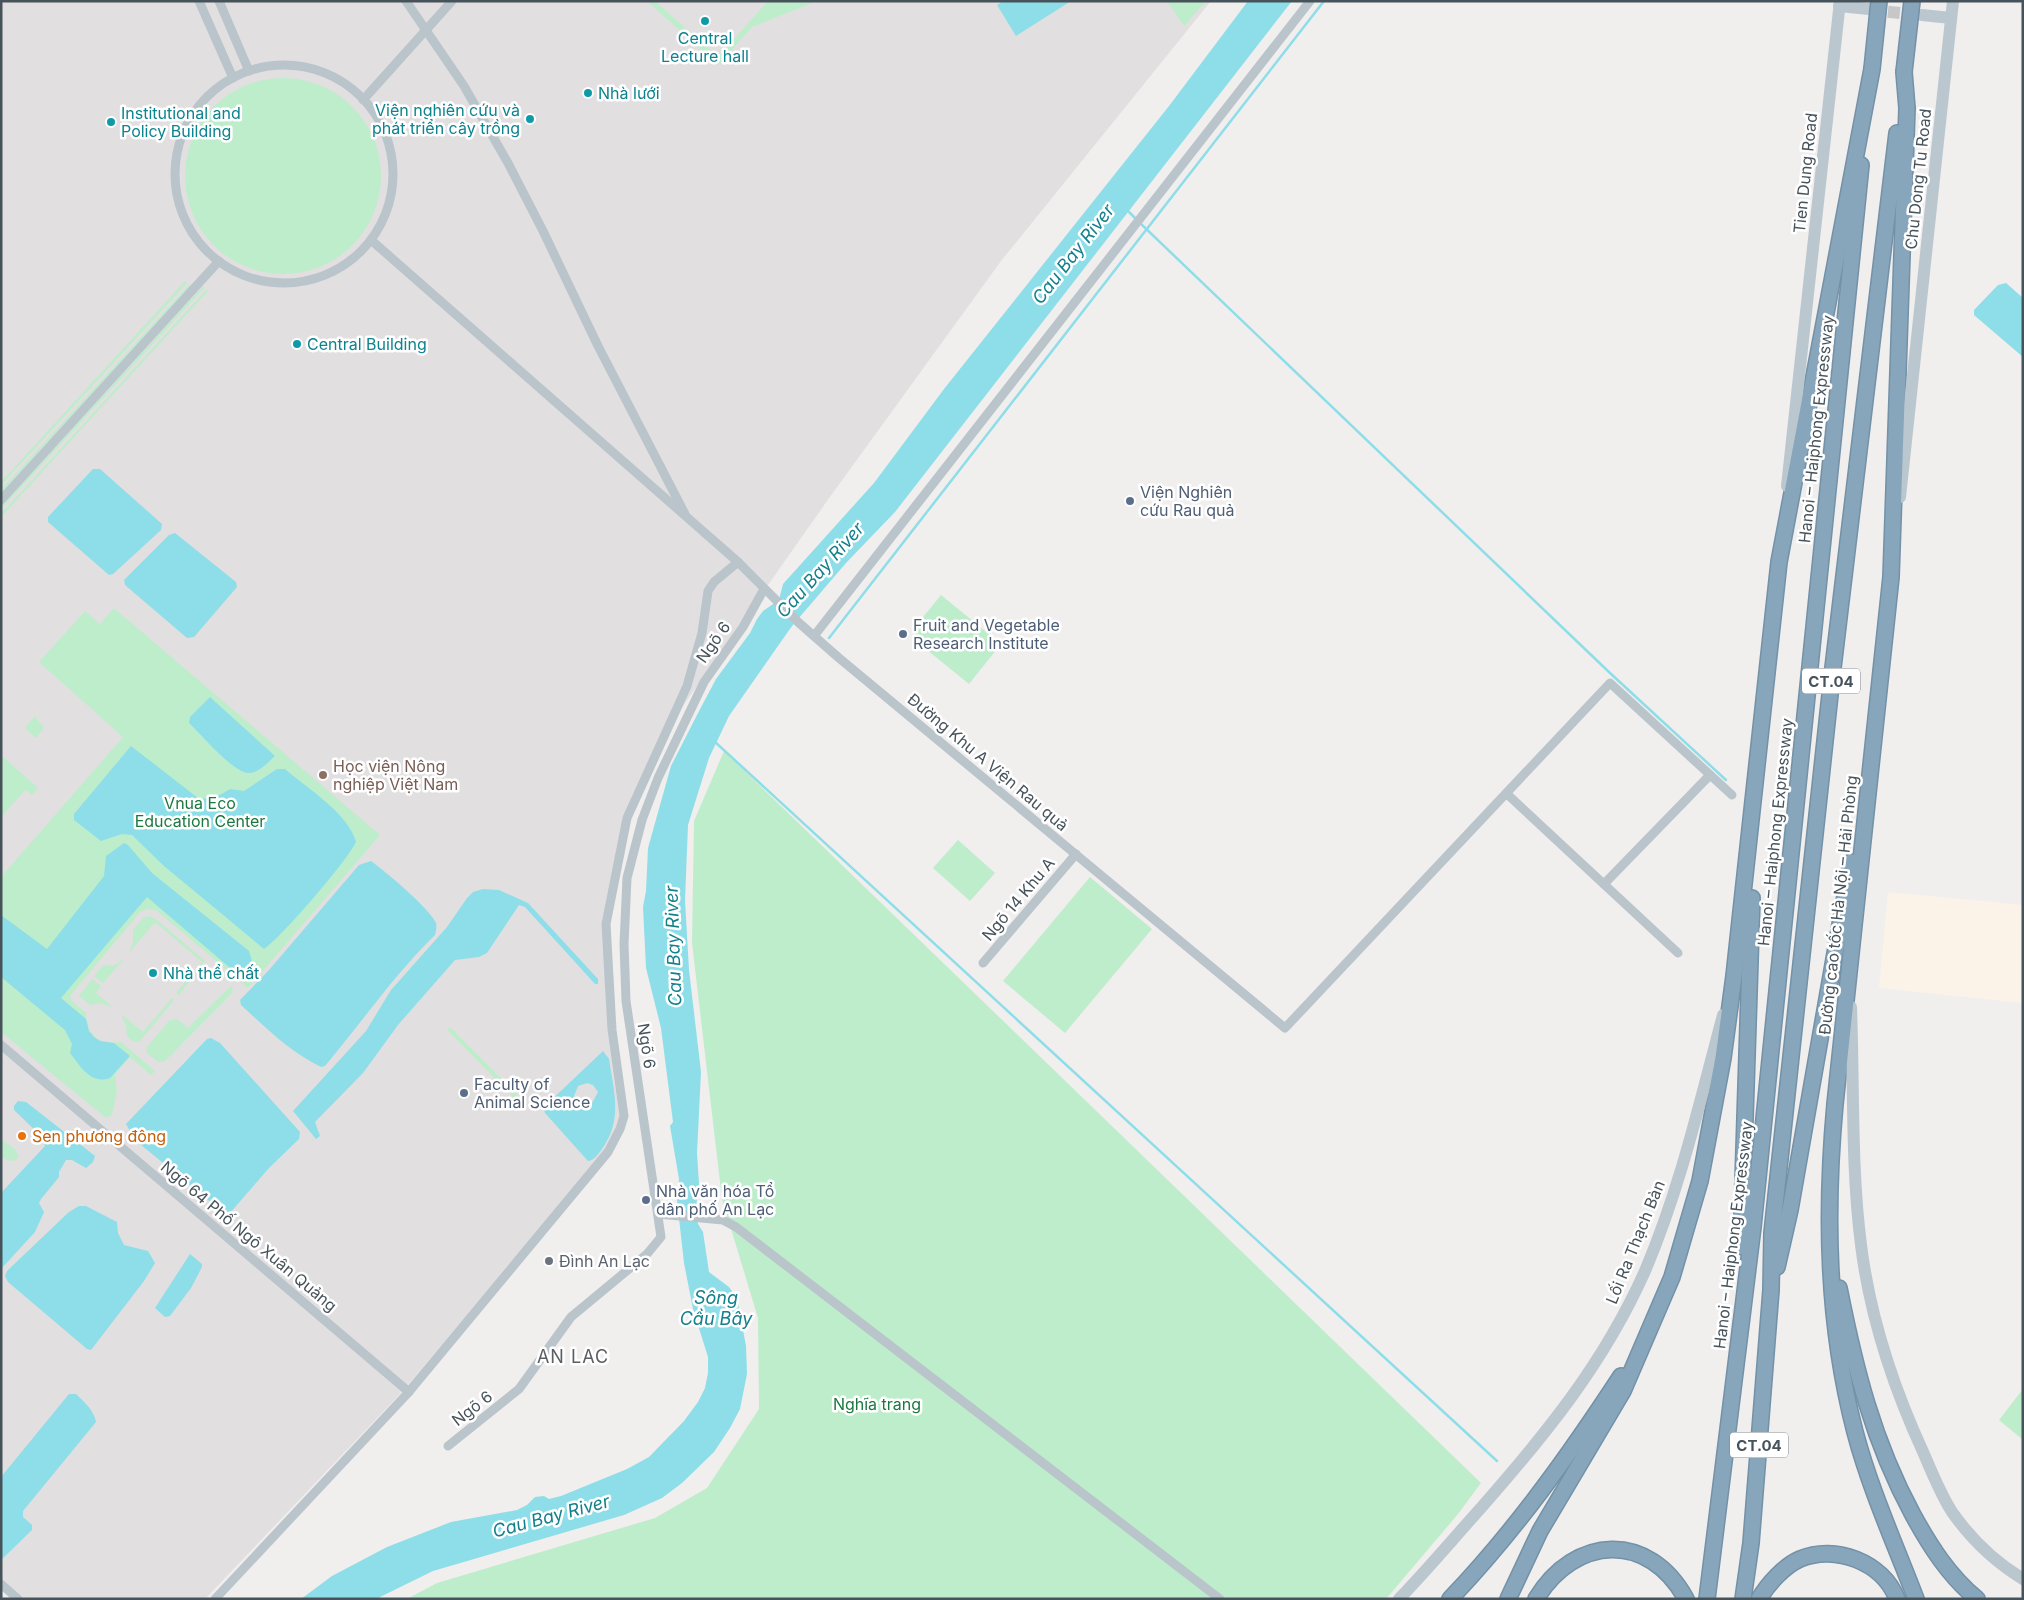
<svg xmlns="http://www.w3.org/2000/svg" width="2024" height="1600" viewBox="0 0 2024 1600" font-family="Inter,sans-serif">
	<rect width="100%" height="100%" fill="#f1eeee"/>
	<polygon fill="#fbf3e8" points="1888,892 2023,905 2023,1003 1879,988"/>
	<polygon fill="#e2dfe0" points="1,1 1211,1 1001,261 827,501 664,733 624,817 603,924 608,1035 620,1119 608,1148 400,1394 205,1599 20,1599 1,1582"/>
	<g fill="#beedcb">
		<polygon points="647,1 655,1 718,57 768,1 817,1 752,27 718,65"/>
		<polygon points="1167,1 1206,1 1184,26"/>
		<circle cx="283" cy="176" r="98"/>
		<polygon points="185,281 187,283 1,485 1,482"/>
		<polygon points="189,285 191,286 1,493 1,490"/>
		<polygon points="203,286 204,288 1,509 1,506"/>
		<polygon points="206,290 208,291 1,517 1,514"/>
		<polygon points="941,595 1001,644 969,684 916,641 915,627"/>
		<path d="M114,608L380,835L248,988L157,911L148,909L140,912L70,996L72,1001L86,1013C87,1035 98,1045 121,1042L155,1071L151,1075L130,1057L115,1074L117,1091L112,1115L106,1118L1,1032V877L123,737L39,662L85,611L100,624Z"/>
		<polygon points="35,716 44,728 36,738 25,728"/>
		<polygon points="724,751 1481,1483 1458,1514 1386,1599 407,1599 437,1583 655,1518 707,1488 759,1409 758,1318 722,1199 692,943 694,821"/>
		<polygon points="1,755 38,788 32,795 25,790 1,817"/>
		<polygon points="958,840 995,873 970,901 933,868"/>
		<polygon points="1090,877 1152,929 1065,1033 1003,981"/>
		<polygon points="150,916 157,920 205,961 179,995 176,993 202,962 155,922 129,953 133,942 133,930 143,918"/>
		<polygon points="124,959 103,983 94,976 102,966 115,965"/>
		<polygon points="92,979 101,986 96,993 114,1008 101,1003 90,1005 79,996"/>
		<polygon points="231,986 233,989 232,993 164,1062 158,1062 147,1053 146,1048 170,1020 177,1019 188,1028"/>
		<polygon points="172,998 174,1000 139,1042 134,1042 127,1036 126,1026 121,1014 143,1032"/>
		<polygon points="450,1027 526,1104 523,1107 447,1030"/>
		<polygon points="1,1139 16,1150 18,1157 16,1160 9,1161 1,1156"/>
		<polygon points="2023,1389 2023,1440 1999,1420"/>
	</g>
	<g fill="#8ddee8" fill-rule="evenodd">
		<polygon points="1003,1 1071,1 1016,36 997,5"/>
		<polygon points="1248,1 1292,1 895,512 846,563 792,626 729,716 709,758 688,825 685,900 689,970 701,1072 697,1153 699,1184 696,1207 698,1224 703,1232 709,1272 729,1287 737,1298 746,1346 747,1374 740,1409 730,1428 714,1452 682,1483 662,1498 624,1515 433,1571 376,1599 301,1599 332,1576 387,1547 451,1522 517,1510 527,1505 535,1497 544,1496 549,1499 561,1496 627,1469 649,1457 684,1421 698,1402 705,1388 708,1373 708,1357 693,1309 684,1263 677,1200 679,1179 670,1126 673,1122 661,1028 646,968 643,907 646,891 648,848 671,766 698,713 716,679 750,633 757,619 763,611 779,600 783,584 874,483 944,389 1169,106"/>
		<polygon points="2006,283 2023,298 2023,357 1974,315 1974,310 1998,285"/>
		<polygon points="93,469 100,469 162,524 161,530 113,574 109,575 48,522 48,517"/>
		<polygon points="175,533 236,582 237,587 194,637 187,638 125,585 124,580 169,535"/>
		<path d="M210,697L275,756C268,762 259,773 249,773C233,773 201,734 189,723L190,717Z"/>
		<path d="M131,746L198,798C211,800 219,796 230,789L244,791L277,769H285C307,788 349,814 356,842C347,861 281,938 264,949L164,866L132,835L122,834L101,841L74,820V814Z"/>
		<path d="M124,843L128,845L152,873L249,951L252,961L241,973H236L147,897L61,998L86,1019L89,1031L94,1037L100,1041L114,1043L130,1056L110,1078C91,1085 80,1066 70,1053L72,1044L65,1030L1,977V915L47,949L104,876L106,856Z"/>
		<path d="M371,861C385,871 430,909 436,923C437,927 436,931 435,935C394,975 362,1022 325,1066L321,1067C290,1052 266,1028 241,1005L240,1000L269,970L359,865Z"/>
		<polygon points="483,889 499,890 528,903 598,979 598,984 595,984 525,907 519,905 487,953 479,957 455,960 398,1025 363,1073 315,1122 320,1136 316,1139 293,1111 366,1031 391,990 447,927 467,898 473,892"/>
		<polygon points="211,1038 220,1043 300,1132 299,1139 269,1168 230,1213 218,1208 135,1140 126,1124 207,1039"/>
		<path d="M603,1051L609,1059C614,1093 623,1119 602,1149C598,1154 595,1160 588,1161L545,1113L543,1108ZM587,1083L593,1085L598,1092L591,1105L584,1106L576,1102L574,1096L578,1086Z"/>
		<polygon points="18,1101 26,1102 95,1156 93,1162 86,1168 72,1160 66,1160 59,1172 59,1177 41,1199 39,1203 44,1212 35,1232 1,1269 1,1193 45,1146 40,1135 14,1110 14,1106"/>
		<polygon points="79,1206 86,1206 117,1222 118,1233 124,1245 148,1251 155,1263 144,1281 91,1350 87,1349 8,1282 5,1276 7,1271 69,1212"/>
		<polygon points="190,1254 202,1264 202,1267 191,1288 170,1316 165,1317 155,1308"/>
		<path d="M69,1394H76C84,1402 94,1410 96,1422L23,1511V1517L32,1525V1530L1,1560V1477Z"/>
	</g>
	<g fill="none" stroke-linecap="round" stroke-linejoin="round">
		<g stroke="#8ddee8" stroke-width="2.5">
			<polyline points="1128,211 1136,219"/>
			<polyline points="1140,223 1610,673 1726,780"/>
			<polyline points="829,638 1324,1"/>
			<polyline points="714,741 1497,1461"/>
		</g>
		<polyline stroke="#c6c7c9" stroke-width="12" stroke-dasharray="12 6" stroke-linecap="butt" points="1870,10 1920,15"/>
		<defs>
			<g id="motorway">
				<path d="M1904,72L1907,108L1891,577L1835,1104C1825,1214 1827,1324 1855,1432C1870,1489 1895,1544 1916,1599"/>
				<polyline points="1743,1247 1742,1212 1752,898"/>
				<polyline points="1777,1267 1790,1210 1851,862"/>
				<path d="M1839,1288C1855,1369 1873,1441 1913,1515C1930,1546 1949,1576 1977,1599"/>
				<path d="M1450,1599C1515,1531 1570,1454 1621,1376"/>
				<polyline points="1508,1599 1540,1531 1623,1391 1672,1277 1700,1181 1723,1058 1734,976 1779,562 1872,69"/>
				<path d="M1536,1599C1575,1535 1649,1531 1686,1599"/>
				<polyline points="1707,1599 1753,1227 1861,165"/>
				<polyline points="1743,1599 1751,1543 1771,1290 1772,1233 1832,676 1897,133"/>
				<path d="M1759,1599C1768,1584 1784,1566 1800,1559C1835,1544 1883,1562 1897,1599"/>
			</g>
		</defs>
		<use href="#motorway" stroke="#7391a7" stroke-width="18"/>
		<g stroke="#bac4cb" stroke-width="9">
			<polyline points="199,1 233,78"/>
			<polyline points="219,1 249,71"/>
			<polyline points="406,1 464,86 508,163 543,231 598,346 685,514"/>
			<circle cx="284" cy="174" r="109"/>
			<polyline points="363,100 452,1"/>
			<polyline points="371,240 738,562 798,622 839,658 1285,1028 1610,683 1732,795"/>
			<polyline points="1,500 219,261"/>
			<polyline points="814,636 1310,1"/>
			<polyline points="1507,794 1678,953"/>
			<polyline points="1604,884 1710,775"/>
			<polyline points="983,963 1076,854"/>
			<polyline points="1,1045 409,1392"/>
			<polyline points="658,1214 723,1220 736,1227 1220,1599"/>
			<polyline points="448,1446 519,1389 571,1317 647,1254 661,1237 626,1001 624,944 627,878 642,820 658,778 704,682 743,627 764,589"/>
			<polyline points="1,1584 18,1599"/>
			<polyline points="215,1599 407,1394 608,1152 620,1129 624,1116 612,1030 606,924 627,818 687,686 702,633 708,591 714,582 738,562"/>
		</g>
		<g stroke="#bbc7cf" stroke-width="12">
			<polyline points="1839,6 1869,9"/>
			<polyline points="1922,15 1951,18"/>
			<polyline points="1787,486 1840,1"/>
			<polyline points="1900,497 1953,1"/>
			<path d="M1851,1007C1854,1086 1851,1167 1861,1245C1870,1317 1894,1389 1924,1454C1932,1473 1941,1495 1952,1512C1971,1539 1995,1562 2023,1579"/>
			<path d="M1399,1599C1427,1570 1453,1539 1480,1509C1546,1434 1604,1363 1645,1271C1680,1189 1700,1101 1723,1015"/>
		</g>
		<use href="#motorway" stroke="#88a6bb" stroke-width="15"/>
		<defs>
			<g id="motorway-bridge">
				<polyline points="1872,69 1879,1"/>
				<polyline points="1904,72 1912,1"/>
			</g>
		</defs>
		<use href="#motorway-bridge" stroke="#7391a7" stroke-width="18" stroke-linecap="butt"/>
		<use href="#motorway-bridge" stroke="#88a6bb" stroke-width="15"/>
	</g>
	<g fill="#0f9aa8" stroke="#fff" stroke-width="2">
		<circle cx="705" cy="21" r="5"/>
		<circle cx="588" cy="93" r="5"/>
		<circle cx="530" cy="119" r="5"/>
		<circle cx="111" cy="122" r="5"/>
		<circle cx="297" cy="344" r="5"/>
		<circle cx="153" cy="973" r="5"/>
	</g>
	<g fill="#5c6f8a" stroke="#fff" stroke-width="2">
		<circle cx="1130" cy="501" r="5"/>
		<circle cx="903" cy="634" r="5"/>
		<circle cx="464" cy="1093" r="5"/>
		<circle cx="646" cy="1200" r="5"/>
	</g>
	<circle fill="#8d6e63" stroke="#fff" stroke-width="2" cx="323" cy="775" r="5"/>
	<circle fill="#e8710a" stroke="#fff" stroke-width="2" cx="22" cy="1136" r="5"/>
	<circle fill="#6b7280" stroke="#fff" stroke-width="2" cx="549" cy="1261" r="5"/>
	<g text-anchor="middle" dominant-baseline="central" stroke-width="5" stroke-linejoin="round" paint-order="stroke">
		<g fill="#fff" stroke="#7e878c" stroke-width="1">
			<rect x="1802" y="668.5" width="58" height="25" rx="4"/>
			<rect x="1730" y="1432.5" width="58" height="25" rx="4"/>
		</g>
		<g font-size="15" font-weight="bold" fill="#47535b">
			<text x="1831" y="681">CT.04</text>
			<text x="1759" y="1445">CT.04</text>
		</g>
		<g font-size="16" fill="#0d838f" stroke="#fff" text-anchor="start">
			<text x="705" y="38" text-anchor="middle">Central<tspan x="705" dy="18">Lecture hall</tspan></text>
			<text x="598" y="93">Nhà lưới</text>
			<text x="520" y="110" text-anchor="end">Viện nghiên cứu và<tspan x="520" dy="18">phát triển cây trồng</tspan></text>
			<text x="121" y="113">Institutional and<tspan x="121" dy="18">Policy Building</tspan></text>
			<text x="307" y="344">Central Building</text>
			<text x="163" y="973">Nhà thể chất</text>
		</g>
		<g font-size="16" fill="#47535b" stroke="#fff">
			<text transform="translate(1805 173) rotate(-84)">Tien Dung Road</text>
			<text transform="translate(1918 179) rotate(-84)">Chu Dong Tu Road</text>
			<text transform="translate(1816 429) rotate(-84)">Hanoi – Haiphong Expressway</text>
			<text transform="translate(713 642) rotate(-55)">Ngõ 6</text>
			<text transform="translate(988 762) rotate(40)">Đường Khu A Viện Rau quả</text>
			<text transform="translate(1775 832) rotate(-84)">Hanoi – Haiphong Expressway</text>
			<text transform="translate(1018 899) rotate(-50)">Ngõ 14 Khu A</text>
			<text transform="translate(1838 905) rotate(-84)">Đường cao tốc Hà Nội – Hải Phòng</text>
			<text transform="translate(647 1046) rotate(81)">Ngõ 6</text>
			<text transform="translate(1733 1235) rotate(-83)">Hanoi – Haiphong Expressway</text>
			<text transform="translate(249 1236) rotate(40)">Ngõ 64 Phố Ngô Xuân Quảng</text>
			<text transform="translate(1635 1242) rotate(-68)">Lối Ra Thạch Bàn</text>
			<text transform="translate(472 1408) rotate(-38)">Ngõ 6</text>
		</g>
		<g font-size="16" fill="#4e5e75" stroke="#fff" text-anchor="start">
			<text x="1140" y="492">Viện Nghiên<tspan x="1140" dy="18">cứu Rau quả</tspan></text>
			<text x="913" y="625">Fruit and Vegetable<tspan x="913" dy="18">Research Institute</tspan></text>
			<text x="474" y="1084">Faculty of<tspan x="474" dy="18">Animal Science</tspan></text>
			<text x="656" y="1191">Nhà văn hóa Tổ<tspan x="656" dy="18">dân phố An Lạc</tspan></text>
		</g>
		<g font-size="16" fill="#785e54" stroke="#fff" text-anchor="start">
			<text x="333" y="766">Học viện Nông<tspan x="333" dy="18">nghiệp Việt Nam</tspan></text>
		</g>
		<g font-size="16" fill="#1b7940" stroke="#fff">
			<text x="200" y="803">Vnua Eco<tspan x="200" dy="18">Education Center</tspan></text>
			<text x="877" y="1404">Nghĩa trang</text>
		</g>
		<g font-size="16" fill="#c56008" stroke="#fff" text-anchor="start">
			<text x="32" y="1136">Sen phương đông</text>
		</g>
		<g font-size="16" fill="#5b616d" stroke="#fff" text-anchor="start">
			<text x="559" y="1261">Đình An Lạc</text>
		</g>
		<g font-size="18" font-style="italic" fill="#13808c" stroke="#fff">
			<text transform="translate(1073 254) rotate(-52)">Cau Bay River</text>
			<text transform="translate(820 570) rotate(-48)">Cau Bay River</text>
			<text transform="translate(673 946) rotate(-92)">Cau Bay River</text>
			<text x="716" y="1297">Sông<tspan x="716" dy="21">Cầu Bây</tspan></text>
			<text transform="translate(551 1516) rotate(-15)">Cau Bay River</text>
		</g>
		<g font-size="18" letter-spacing="1" fill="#5b5f63" stroke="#fff">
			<text x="573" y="1356">AN LAC</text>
		</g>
	</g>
	<rect width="2024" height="1600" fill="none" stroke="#47535b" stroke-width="5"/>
</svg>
